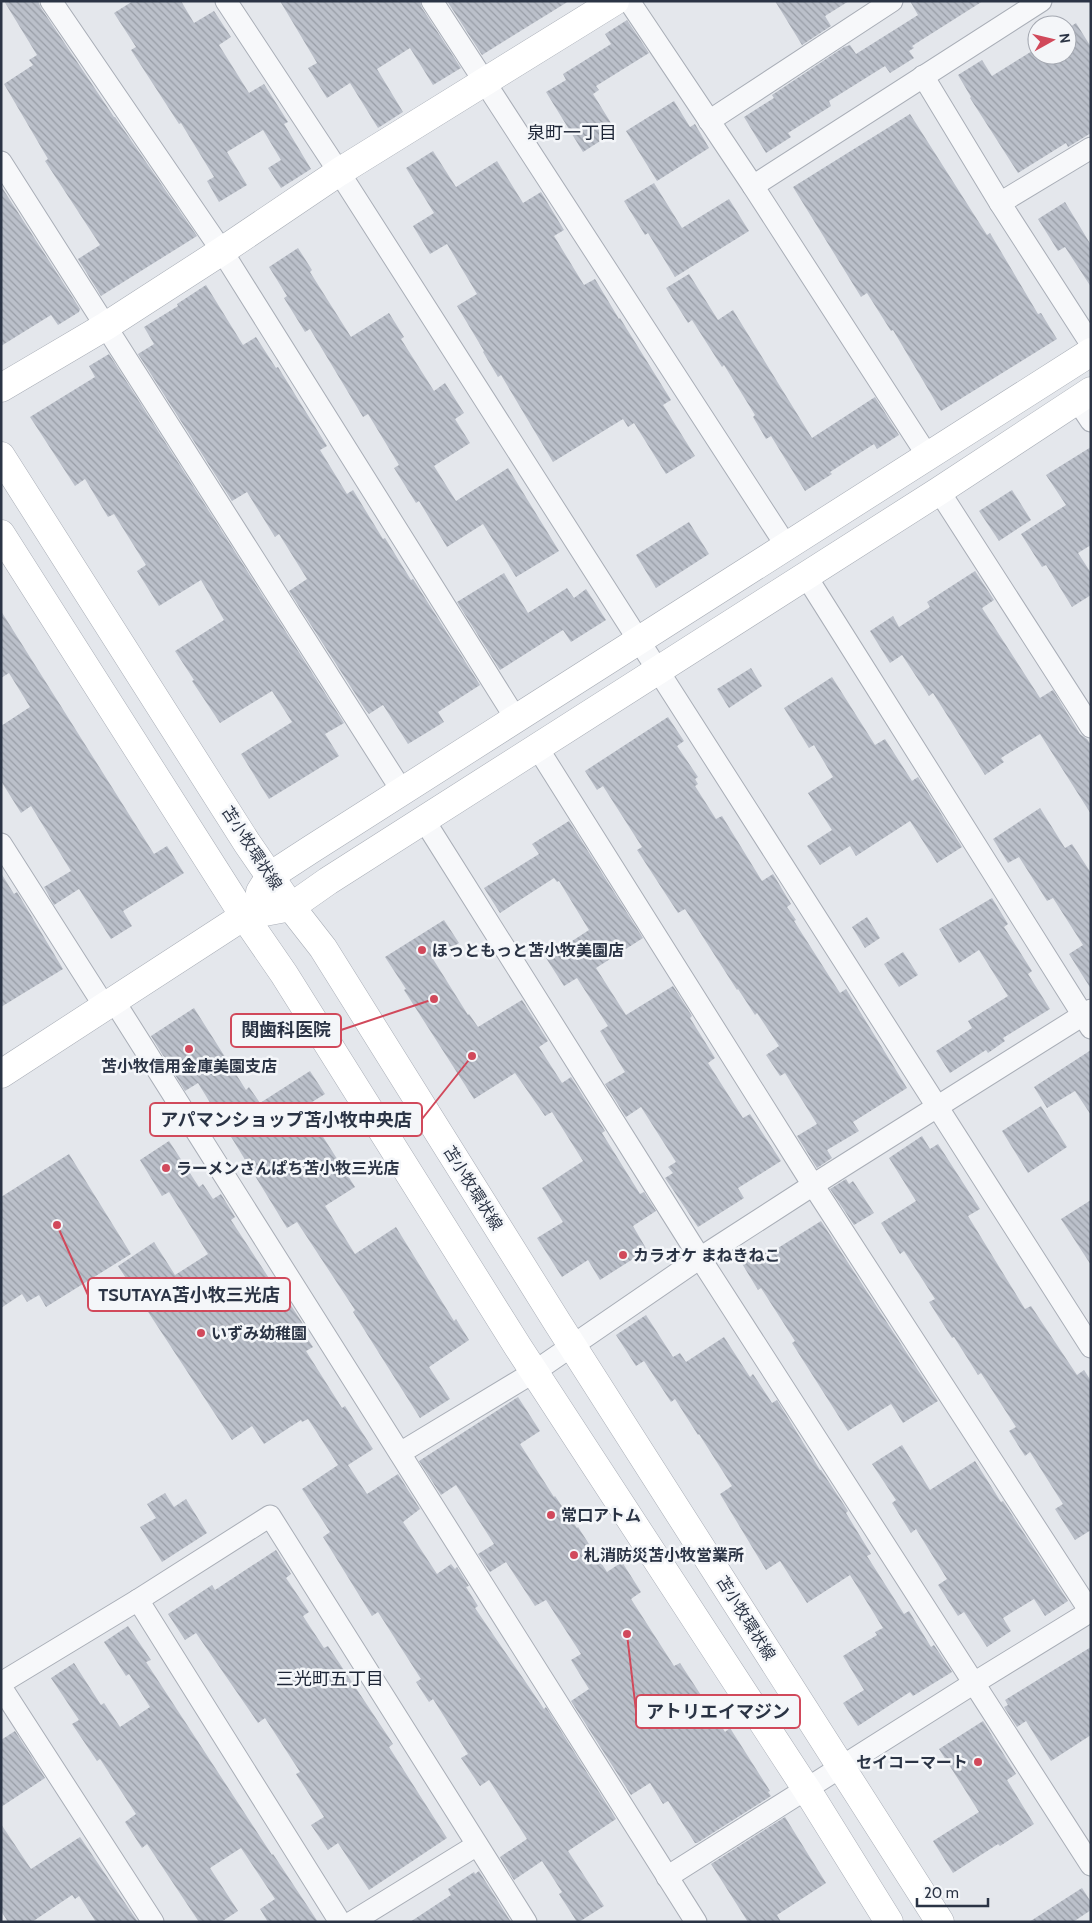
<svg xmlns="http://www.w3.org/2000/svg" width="1092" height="1923" viewBox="0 0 1092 1923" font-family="Cabin,'Noto Sans JP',sans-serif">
	<defs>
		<pattern id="building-back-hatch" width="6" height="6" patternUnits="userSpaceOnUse" patternTransform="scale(1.25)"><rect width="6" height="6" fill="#bbc0ca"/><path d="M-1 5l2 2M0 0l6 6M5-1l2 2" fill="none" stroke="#989da6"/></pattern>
	</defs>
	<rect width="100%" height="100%" fill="#e4e7ec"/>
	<g fill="url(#building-back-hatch)">
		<polygon points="4,1 38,1 41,8 114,117 115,117 197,236 101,296 78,259 100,245 45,161 48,159 4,84 33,65 29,60 37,55"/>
		<polygon points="133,1 181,1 194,23 214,11 231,37 219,45 249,93 264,84 288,122 284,124 311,169 281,188 268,168 281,160 263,130 227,152 247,185 219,202 207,181 214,177 181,123 179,124 131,50 136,47 114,13"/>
		<polygon points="280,1 420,1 422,8 461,68 433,85 410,48 377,69 403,112 378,128 350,83 327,98 308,68 317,63"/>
		<polygon points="447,1 569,1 482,55"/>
		<polygon points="775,1 849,1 825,16 831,26 802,45"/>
		<polygon points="910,1 983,1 912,46 914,48 909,51 914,58 890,73 885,66 829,101 831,106 788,133 791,137 766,153 744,117 774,98 772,95 844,47 850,45 856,54 918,15"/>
		<polygon points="627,20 649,53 596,86 599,90 593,94 616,131 583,152 546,92 566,80 563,74 611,44 605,34"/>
		<polygon points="1076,23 1091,47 1091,133 1068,147 1066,143 1018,173 970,98 971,97 958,75 982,60 992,76 1037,48 1037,55 1067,55 1067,29"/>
		<polygon points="674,101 690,127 695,124 709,148 657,181 626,131"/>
		<polygon points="910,114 987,235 990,233 1038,314 1041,313 1057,339 941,411 893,330 891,331 867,293 861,297 793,187"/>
		<polygon points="433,151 456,187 497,161 523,203 541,192 564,230 554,236 584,285 595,279 619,319 620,318 671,400 663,405 695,456 666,474 634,423 628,427 623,419 553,462 501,375 498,377 483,352 484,351 457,306 477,294 447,244 430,254 413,226 434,213 406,168"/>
		<polygon points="654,183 682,228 729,199 749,231 675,277 648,233 645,235 624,201"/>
		<polygon points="1,186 80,309 79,312 58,325 51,315 1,346"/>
		<polygon points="1065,202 1091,245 1091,287 1065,247 1058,251 1038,219"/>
		<polygon points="298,248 312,270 310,272 351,337 389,313 404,337 401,339 434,391 445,383 464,413 455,419 470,443 434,466 456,501 508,468 559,551 516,577 483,524 447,547 419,501 416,503 394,468 399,465 368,414 363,417 310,329 305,332 284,298 287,296 269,267"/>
		<polygon points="689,274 718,320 733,310 812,438 875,397 899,435 877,449 874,444 830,472 832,474 805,491 771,436 766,439 753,417 755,415 724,365 722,367 692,320 688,323 666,288"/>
		<polygon points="206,285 243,345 256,337 276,368 278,367 327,446 320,450 347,494 353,490 383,539 385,538 411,580 413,579 480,685 438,712 444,722 408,744 383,705 369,714 365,709 289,591 307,579 279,534 275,537 247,492 232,501 138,354 154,344 144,327 178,306 177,304"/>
		<polygon points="109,354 344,723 325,734 339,756 269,799 241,754 292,722 272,691 220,723 192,681 194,680 175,651 224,620 201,580 159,606 137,571 146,565 114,514 108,517 85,479 75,486 30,417 95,377 89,366"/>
		<polygon points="1091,447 1091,545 1078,553 1091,573 1091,595 1072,607 1046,565 1042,567 1021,534 1066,505 1046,475"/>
		<polygon points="1012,490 1031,520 999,541 979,511"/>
		<polygon points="689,522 709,554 656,588 636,555"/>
		<polygon points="975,571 994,600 982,608 1040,698 1053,690 1080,734 1087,739 1091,745 1091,814 1040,734 1001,758 1004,762 985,775 933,693 929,696 902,655 890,663 870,631 893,616 899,627 930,607 927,602"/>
		<polygon points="504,573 528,613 567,588 574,598 586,589 606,620 571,642 563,630 500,670 457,602"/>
		<polygon points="1,611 154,854 167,846 184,873 123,911 132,926 111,939 79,889 54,905 44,887 71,871 31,806 21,813 1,781 1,726 30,707 9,673 1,678"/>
		<polygon points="751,668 762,686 729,708 717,689"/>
		<polygon points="832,677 875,745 885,739 912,781 918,777 962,847 937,863 910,821 856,856 850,846 820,865 807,846 832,830 808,793 833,777 814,745 809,748 784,708"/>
		<polygon points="668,717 684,741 677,746 698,777 695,779 698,784 695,786 716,819 722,816 762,881 773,874 791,904 787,907 796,920 794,921 840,993 846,989 907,1088 853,1122 859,1131 827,1150 832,1158 817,1168 797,1136 817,1124 785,1073 780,1076 766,1055 779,1046 757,1013 755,1015 738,989 737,990 685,909 678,913 637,850 642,847 603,786 597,790 585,771"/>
		<polygon points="1040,808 1065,848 1072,844 1091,873 1091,989 1069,954 1083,945 1053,898 1047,901 1019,857 1008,863 993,839"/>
		<polygon points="569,821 643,938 596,968 626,1015 673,986 692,1016 690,1018 715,1058 708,1063 743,1118 750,1114 781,1161 738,1188 744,1198 698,1227 665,1178 673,1173 668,1167 676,1162 641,1107 626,1117 605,1084 625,1072 600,1031 608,1026 577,978 564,986 546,958 589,930 559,881 557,882 554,878 500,913 484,888 539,854 532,844"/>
		<polygon points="1,873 14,894 17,892 63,969 1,1007"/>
		<polygon points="992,898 1008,924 1004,927 1032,971 1028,974 1050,1009 1003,1038 1005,1041 988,1053 986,1050 950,1073 936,1051 972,1028 968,1021 1008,996 979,950 959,963 939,929"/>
		<polygon points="867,917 880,938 865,948 852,927"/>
		<polygon points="444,920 459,943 433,959 468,1015 469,1014 478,1027 522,1000 548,1041 539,1047 562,1083 571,1077 605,1131 602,1133 640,1194 644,1192 656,1211 633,1226 647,1250 600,1280 588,1260 562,1277 537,1238 563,1222 542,1188 583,1161 552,1112 545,1116 515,1073 474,1099 404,990 406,989 385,957"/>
		<polygon points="903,952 918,975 899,987 884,964"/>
		<polygon points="194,1008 246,1090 249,1087 260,1103 310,1071 325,1094 304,1107 355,1187 325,1206 355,1254 396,1227 454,1321 456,1319 469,1340 429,1367 450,1399 420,1418 353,1312 355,1310 297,1222 287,1228 198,1083 185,1091 151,1036"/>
		<polygon points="1091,1050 1091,1115 1075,1091 1047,1108 1034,1087"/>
		<polygon points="1041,1106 1067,1147 1028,1173 1002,1131"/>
		<polygon points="922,1136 930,1149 938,1144 980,1209 968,1216 1025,1309 1031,1306 1077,1375 1084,1370 1091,1381 1091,1530 1075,1540 1055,1509 1063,1504 1030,1452 1025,1456 1009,1431 1016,1427 981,1373 978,1375 954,1337 952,1338 929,1302 935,1299 904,1251 900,1254 881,1223 916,1201 889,1158"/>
		<polygon points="169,1141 199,1187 203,1184 213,1199 221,1194 235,1217 231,1220 278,1292 281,1290 307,1330 303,1332 313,1347 306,1351 342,1408 345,1406 373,1449 348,1465 367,1494 398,1474 420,1509 403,1522 437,1574 451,1564 455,1569 457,1567 469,1586 466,1587 478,1606 475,1608 544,1709 546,1707 616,1819 568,1851 604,1906 579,1922 577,1922 559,1894 562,1892 542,1861 514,1880 500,1857 527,1839 489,1780 480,1786 461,1758 468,1754 433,1699 429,1702 416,1682 421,1679 378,1612 372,1616 323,1537 330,1532 302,1489 338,1465 308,1419 302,1422 301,1420 264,1444 252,1426 232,1440 118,1266 154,1242 175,1275 208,1254 169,1192 162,1196 140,1160"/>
		<polygon points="69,1154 131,1254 46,1307 39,1295 27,1302 22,1294 1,1308 1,1197"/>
		<polygon points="846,1179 849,1184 853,1181 874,1213 854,1225 830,1189"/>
		<polygon points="1091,1200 1091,1265 1061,1219"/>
		<polygon points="821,1221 938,1401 903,1423 891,1404 848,1431 792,1343 795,1341 761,1288 758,1290 738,1257 755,1247 760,1256 768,1251 770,1253"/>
		<polygon points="646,1315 673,1357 680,1353 686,1362 724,1337 750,1377 753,1374 772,1403 777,1400 820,1470 821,1470 848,1511 846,1513 871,1554 867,1556 904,1614 909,1611 931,1647 934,1645 952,1672 913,1696 910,1692 858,1726 843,1703 864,1690 843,1656 877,1635 875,1632 883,1628 850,1575 807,1603 780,1561 766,1570 720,1494 732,1486 699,1434 698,1435 675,1399 671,1402 644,1361 636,1366 616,1335"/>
		<polygon points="518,1397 540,1431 520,1444 554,1497 555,1496 577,1528 578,1527 607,1572 622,1562 641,1592 631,1599 674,1666 680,1663 725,1732 730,1728 770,1791 768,1792 771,1796 697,1843 695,1843 668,1801 663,1804 650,1783 631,1795 571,1701 589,1689 571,1660 581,1654 546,1600 535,1606 506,1562 490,1572 478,1554 494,1544 456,1485 441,1495 419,1461"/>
		<polygon points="902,1445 930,1490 975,1461 1001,1502 1003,1501 1068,1601 1045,1616 1034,1599 1003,1618 1011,1631 987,1647 964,1612 958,1616 938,1585 947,1579 916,1529 911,1533 892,1503 896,1500 872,1464"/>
		<polygon points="165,1493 174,1507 186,1499 207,1533 162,1562 140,1527 156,1518 147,1504"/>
		<polygon points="276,1550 291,1574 286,1578 309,1612 303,1616 324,1648 328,1646 393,1744 389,1747 447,1838 369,1890 338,1843 328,1850 311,1825 324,1817 296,1774 300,1772 265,1718 258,1723 196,1633 185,1640 168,1614 212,1585 215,1590"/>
		<polygon points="128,1626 151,1660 146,1662 272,1855 273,1854 318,1922 268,1922 260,1909 275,1899 241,1848 210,1868 238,1911 221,1922 199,1922 147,1844 142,1848 125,1822 136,1814 100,1759 97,1761 72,1724 79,1720 51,1678 74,1663 101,1705 104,1703 120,1727 150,1707 129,1674 126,1676 104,1642"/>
		<polygon points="1091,1647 1091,1735 1051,1761 1026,1721 1017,1727 1004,1707 1008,1705 1005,1700"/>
		<polygon points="983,1721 1016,1774 1007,1780 1034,1824 1000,1846 998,1844 953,1873 933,1841 979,1812 939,1749"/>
		<polygon points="15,1731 45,1778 1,1807 1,1740"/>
		<polygon points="785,1817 826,1883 777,1915 781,1922 748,1922 711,1864"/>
		<polygon points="1,1824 31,1869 80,1837 138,1922 96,1922 79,1896 75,1899 72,1895 32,1922 8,1922 1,1911"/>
		<polygon points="479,1871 511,1922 410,1922 451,1895 448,1889 474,1872 475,1874"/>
		<polygon points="1082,1888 1091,1902 1091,1910 1073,1922 1029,1922"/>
	</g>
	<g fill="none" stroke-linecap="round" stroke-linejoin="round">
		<defs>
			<g id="street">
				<polyline points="51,1 222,251 516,719"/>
				<polyline points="226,1 339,172 1091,1347"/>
				<polyline points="432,1 787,547"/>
				<polyline points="629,1 753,186 1041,1"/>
				<polyline points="923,76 1000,203 1091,344"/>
				<polyline points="709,121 892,1"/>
				<polyline points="1,162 402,791"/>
				<polyline points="753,186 927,455"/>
				<polyline points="1000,203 1091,148"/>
				<polyline points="1077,400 1091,421"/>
				<polyline points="939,491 1091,727"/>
				<polyline points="806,576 1091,1028"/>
				<polyline points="537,747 813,1185 1091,1613"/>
				<polyline points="424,820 700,1258 1091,1865"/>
				<polyline points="1,844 105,1007"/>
				<polyline points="114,1001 696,1922"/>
				<polyline points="400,1453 534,1372 700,1258 813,1185 1091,1010"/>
				<polyline points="138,1600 340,1922"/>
				<polyline points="1,1683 138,1600 270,1516 526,1922"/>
				<polyline points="1,1687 153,1922"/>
				<polyline points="667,1877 974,1683 1091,1611"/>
				<polyline points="352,1922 477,1845"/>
			</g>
			<g id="secondary">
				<polyline points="1,388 106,326 222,251 339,172 615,1"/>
				<polyline points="1,456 247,843 291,907 323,948 557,1322 940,1922"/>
				<polyline points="1,534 244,916 284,974 518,1347 807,1790 889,1922"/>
				<polyline points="260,892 270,876 310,850 1091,352"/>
				<polyline points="1,1074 244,916 291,907 328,881 939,491 1091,391"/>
			</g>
		</defs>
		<use href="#street" stroke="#a9aeb7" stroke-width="23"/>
		<use href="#secondary" stroke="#a9aeb7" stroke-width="29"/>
		<use href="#street" stroke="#f7f8fa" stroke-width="21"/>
		<use href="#secondary" stroke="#fff" stroke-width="28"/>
	</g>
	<g fill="#d1495b" stroke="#f4f6f9" stroke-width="2">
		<circle cx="422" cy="950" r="5"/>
		<circle cx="189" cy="1049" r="5"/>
		<circle cx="166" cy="1168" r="5"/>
		<circle cx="623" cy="1255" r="5"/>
		<circle cx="201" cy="1333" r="5"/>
		<circle cx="551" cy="1515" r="5"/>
		<circle cx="574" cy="1555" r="5"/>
		<circle cx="978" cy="1762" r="5"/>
	</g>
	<g text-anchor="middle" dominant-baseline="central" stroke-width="5" stroke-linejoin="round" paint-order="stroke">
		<g font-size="16" fill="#2b3445" stroke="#f4f6f9">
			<text transform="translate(252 848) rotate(57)">苫小牧環状線</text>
			<text transform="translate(473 1188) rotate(58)">苫小牧環状線</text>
			<text transform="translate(746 1618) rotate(58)">苫小牧環状線</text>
		</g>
		<g font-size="16" font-weight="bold" fill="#2b3445" stroke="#f4f6f9" text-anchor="start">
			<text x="432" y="950">ほっともっと苫小牧美園店</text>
			<text x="189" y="1066" text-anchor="middle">苫小牧信用金庫美園支店</text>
			<text x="176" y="1168">ラーメンさんぱち苫小牧三光店</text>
			<text x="633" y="1255">カラオケ まねきねこ</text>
			<text x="211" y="1333">いずみ幼稚園</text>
			<text x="561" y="1515">常口アトム</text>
			<text x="584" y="1555">札消防災苫小牧営業所</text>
			<text x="968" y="1762" text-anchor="end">セイコーマート</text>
		</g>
		<g font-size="18" fill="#1d2536" stroke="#f4f6f9">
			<text x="572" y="133">泉町一丁目</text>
			<text x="330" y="1679">三光町五丁目</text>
		</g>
	</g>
	<path fill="none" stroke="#d1495b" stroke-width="2" d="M434 999L341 1030M472 1056L422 1119M57 1225L88 1295M627 1634L636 1711"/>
	<g fill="#d1495b" stroke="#f4f6f9" stroke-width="2">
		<circle cx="434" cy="999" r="5"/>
		<circle cx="472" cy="1056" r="5"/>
		<circle cx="57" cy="1225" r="5"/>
		<circle cx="627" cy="1634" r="5"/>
	</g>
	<g fill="#f4f6f9" stroke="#d1495b" stroke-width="2">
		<rect x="231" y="1014" width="110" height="33" rx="5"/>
		<rect x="150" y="1103" width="272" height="33" rx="5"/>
		<rect x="88" y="1278" width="202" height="33" rx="5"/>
		<rect x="636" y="1695" width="164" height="33" rx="5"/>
	</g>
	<g font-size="18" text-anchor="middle" font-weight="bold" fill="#2b3445">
		<text x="286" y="1036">関歯科医院</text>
		<text x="286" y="1126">アパマンショップ苫小牧中央店</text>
		<text x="189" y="1301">TSUTAYA苫小牧三光店</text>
		<text x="718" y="1718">アトリエイマジン</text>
	</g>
	<rect width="1092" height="1923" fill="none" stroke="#2b3445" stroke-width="5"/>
	<g transform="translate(1052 40) rotate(82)"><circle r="24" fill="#f4f6f9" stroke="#a4a8b1"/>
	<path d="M0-4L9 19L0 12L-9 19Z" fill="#d1495b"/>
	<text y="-8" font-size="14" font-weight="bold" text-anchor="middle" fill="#2b3445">N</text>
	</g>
	<path d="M917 1898v8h71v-8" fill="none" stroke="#2b3445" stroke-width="2.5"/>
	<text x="924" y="1898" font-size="15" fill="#2b3445" stroke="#f4f6f9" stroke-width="4" paint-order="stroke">20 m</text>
</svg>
